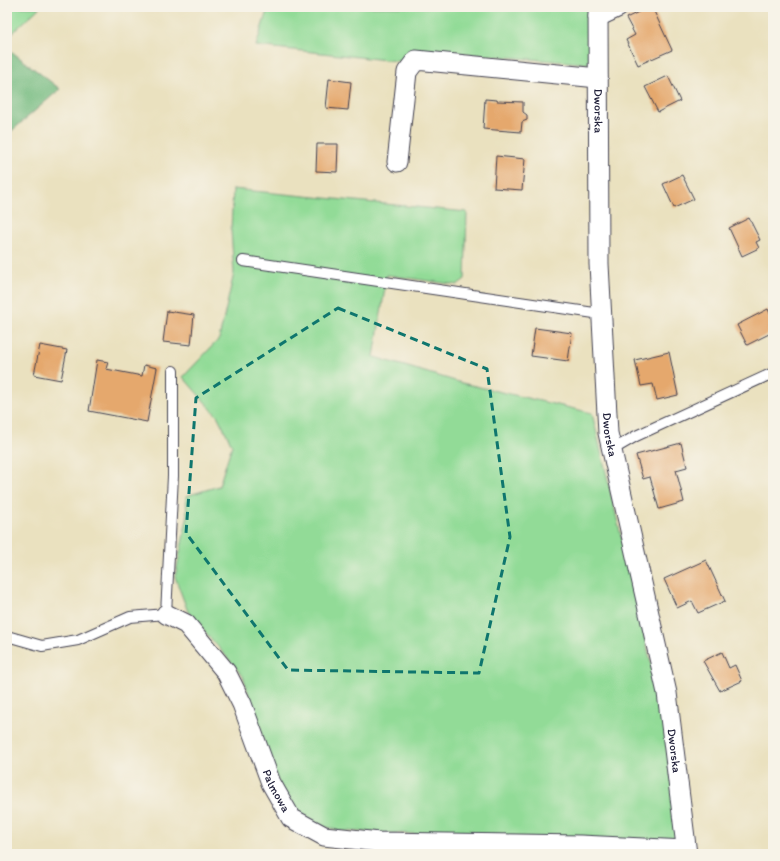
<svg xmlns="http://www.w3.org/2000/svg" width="780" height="861" viewBox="0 0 780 861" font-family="Itim,sans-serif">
	<rect width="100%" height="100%" fill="#f7f3e8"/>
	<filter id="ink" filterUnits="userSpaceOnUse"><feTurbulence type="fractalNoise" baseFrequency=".025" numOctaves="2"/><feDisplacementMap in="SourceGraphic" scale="8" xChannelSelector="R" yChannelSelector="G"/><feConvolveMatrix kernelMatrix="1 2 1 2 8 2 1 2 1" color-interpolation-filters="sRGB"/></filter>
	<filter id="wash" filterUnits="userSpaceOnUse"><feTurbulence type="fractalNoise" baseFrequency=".012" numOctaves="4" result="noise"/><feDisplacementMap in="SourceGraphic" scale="16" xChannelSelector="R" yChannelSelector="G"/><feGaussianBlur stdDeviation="0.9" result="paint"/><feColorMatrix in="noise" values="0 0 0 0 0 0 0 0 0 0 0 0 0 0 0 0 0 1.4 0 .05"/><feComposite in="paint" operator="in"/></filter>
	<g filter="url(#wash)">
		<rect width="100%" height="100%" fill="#eae1bf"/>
		<g fill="#92db97" stroke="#5a7e69">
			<polygon points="7,7 40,7 7,38"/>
			<polygon points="271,7 591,7 592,64 417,50 405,62 256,46 266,14"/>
			<polygon points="233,189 467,212 465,279 457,285 387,275 374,357 462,383 592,413 666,727 678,838 670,844 339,831 312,823 285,801 269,758 243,676 188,612 175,577 187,519 186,496 219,486 232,445 218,417 183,377 219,339 234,273 231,230"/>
		</g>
		<polygon fill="#75bb80" stroke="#4c6e5e" points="7,48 60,89 7,135"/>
		<g id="blocks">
			<g fill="#e5a86d">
				<polygon points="649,7 652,7 672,50 638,65 626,40 635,35 626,18"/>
				<polygon points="668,76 680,101 658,112 645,87"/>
				<polygon points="329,79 351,82 348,110 326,108"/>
				<polygon points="485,99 497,100 497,101 523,102 523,112 527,115 527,120 522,122 521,132 483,129"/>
				<polygon points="317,144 338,144 337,172 316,171"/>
				<polygon points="496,156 525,159 522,190 494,188"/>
				<polygon points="682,175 694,199 674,208 663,184"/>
				<polygon points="749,218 760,240 756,242 759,248 742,256 729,228"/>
				<polygon points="768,309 773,320 773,332 747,345 737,325"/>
				<polygon points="167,311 194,315 191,345 163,342"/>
				<polygon points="535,328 572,333 568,361 531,356"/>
				<polygon points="40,345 67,350 61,380 34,375"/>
				<polygon points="669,352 678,395 657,400 653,384 641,386 635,360"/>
				<polygon points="97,360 108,362 106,369 142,376 144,365 157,368 147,422 89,411"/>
				<polygon points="681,443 687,467 676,470 684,502 659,509 650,477 643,479 636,455"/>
				<polygon points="706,560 725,601 698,613 692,601 677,608 664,579"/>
				<polygon points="722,652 729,668 735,665 742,681 720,691 703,661"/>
			</g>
		</g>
	</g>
	<g filter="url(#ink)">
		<use href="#blocks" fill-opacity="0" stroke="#403f4f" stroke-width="1"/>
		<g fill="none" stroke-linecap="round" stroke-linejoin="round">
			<defs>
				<g id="lane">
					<polyline points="243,261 601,314"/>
					<polyline points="612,450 636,436 773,373"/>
					<polyline points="7,636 42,646 78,640 130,617 166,614 173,476 173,371"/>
				</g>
				<g id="street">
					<path id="s1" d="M598,7L599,264L608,433L667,693L687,854"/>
					<polyline points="598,17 619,7"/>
					<polyline points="397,162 407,72 416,60 598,78"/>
					<path id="s2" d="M166,614L186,624L226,672L242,704L271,783L291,818L324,836L379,842L580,845L686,850"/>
				</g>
			</defs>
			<use href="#lane" stroke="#403f4f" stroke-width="12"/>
			<use href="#street" stroke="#403f4f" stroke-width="21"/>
			<use href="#lane" stroke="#fff" stroke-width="10"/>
			<use href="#street" stroke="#fff" stroke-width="19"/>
		</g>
	</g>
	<path fill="none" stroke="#0f766e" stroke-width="3" stroke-dasharray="8 5" stroke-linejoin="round" d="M338,308L487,369L510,537L479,673L288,670L186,533L196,398Z"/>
	<g text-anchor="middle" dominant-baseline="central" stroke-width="3.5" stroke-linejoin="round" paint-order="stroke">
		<g font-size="12" fill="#22223b" stroke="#f7f3e8">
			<text stroke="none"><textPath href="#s1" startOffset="104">Dworska</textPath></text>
			<text stroke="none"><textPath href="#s1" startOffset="428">Dworska</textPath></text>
			<text stroke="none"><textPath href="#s1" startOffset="751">Dworska</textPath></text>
			<text stroke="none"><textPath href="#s2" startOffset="214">Palmowa</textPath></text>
		</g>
	</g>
	<rect width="780" height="861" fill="none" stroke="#f7f3e8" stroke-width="24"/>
</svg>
